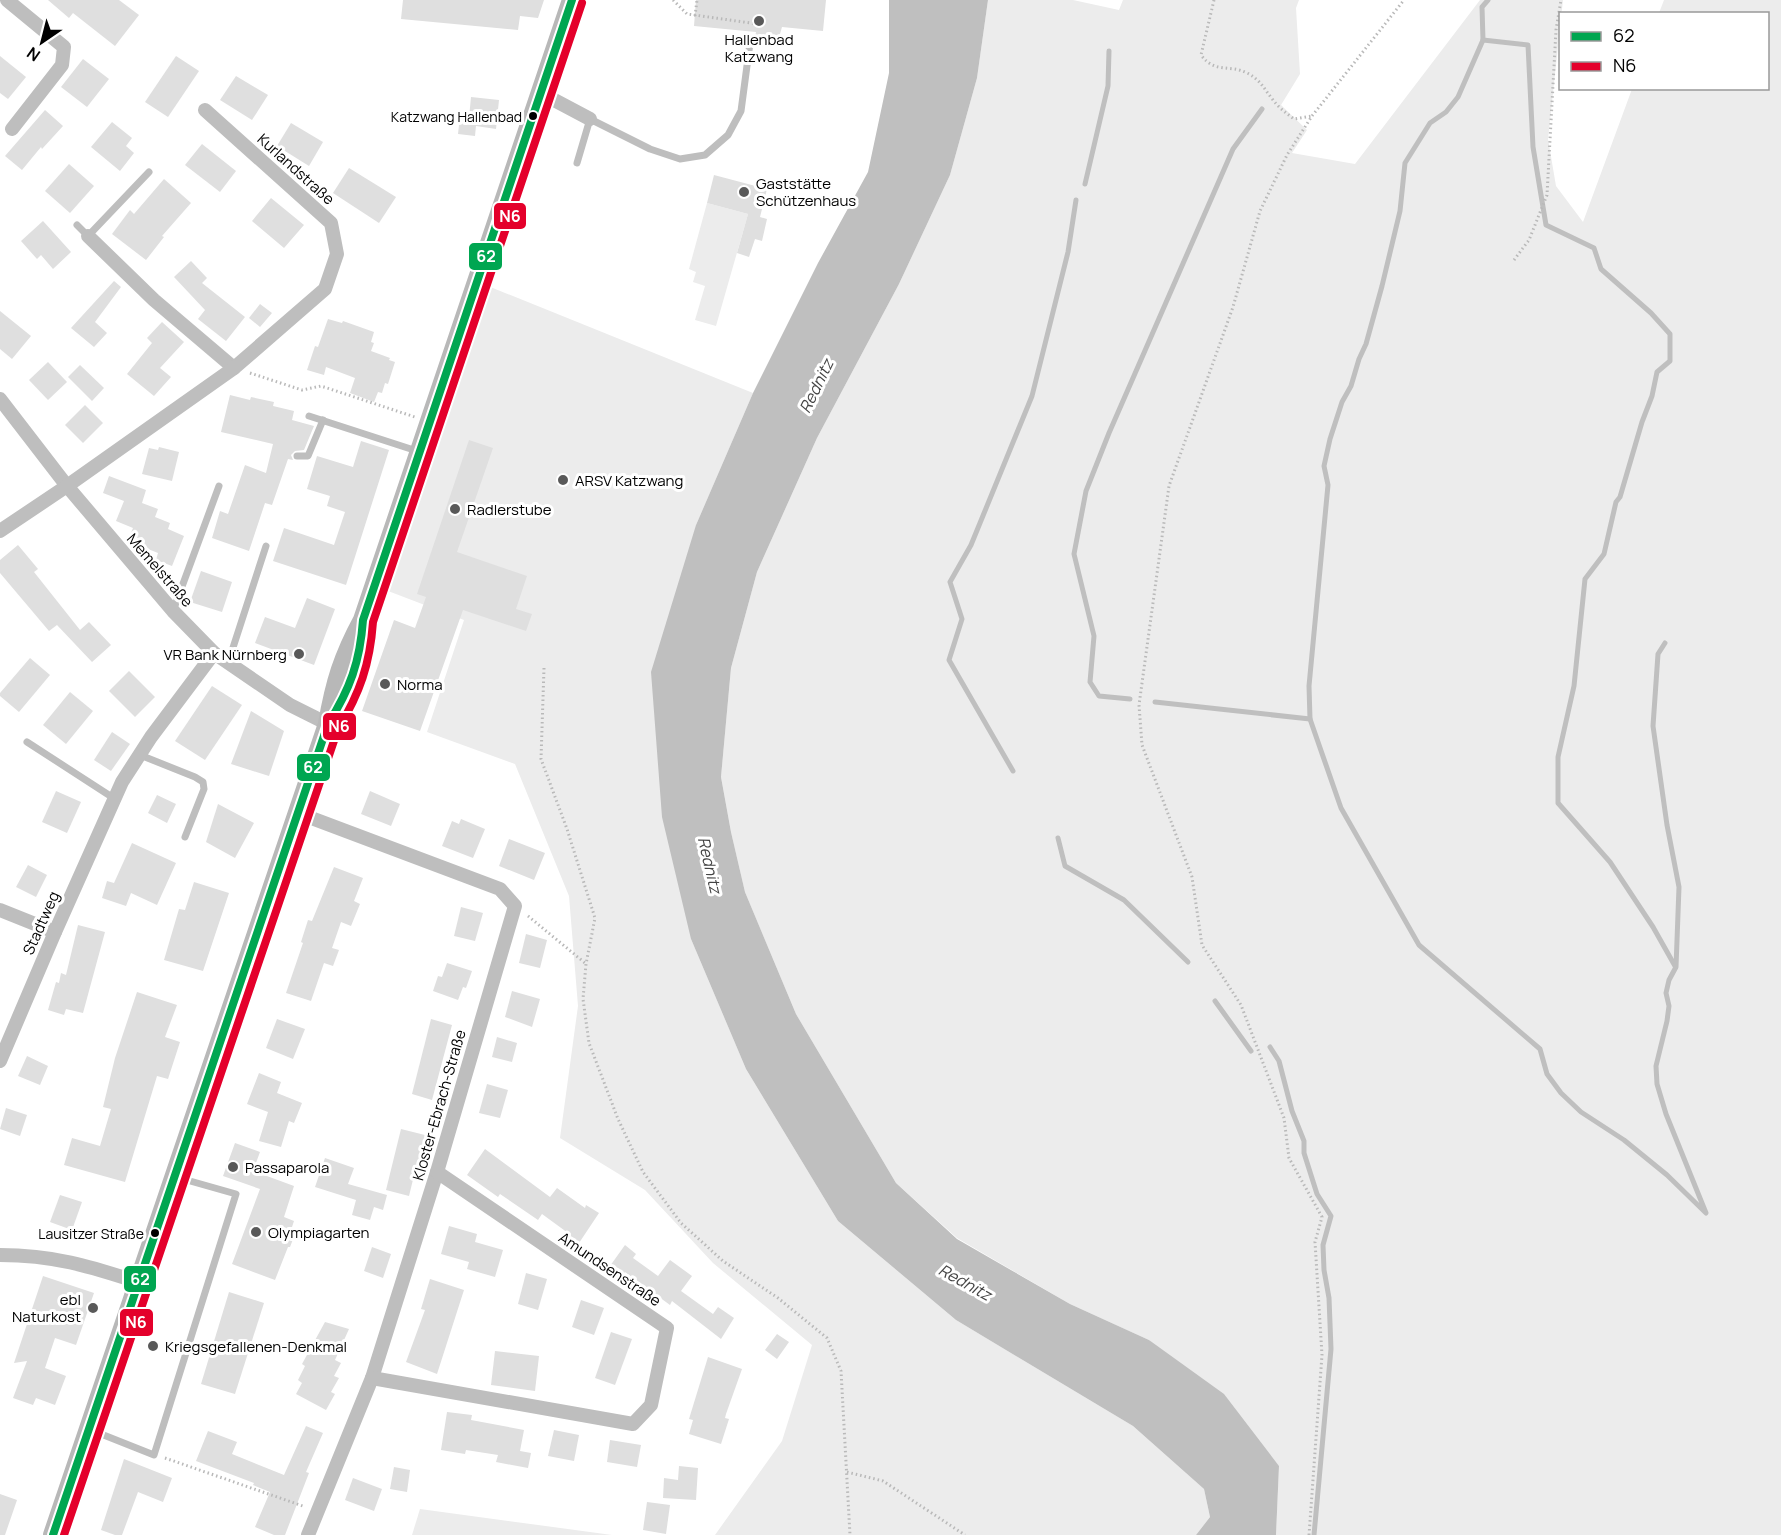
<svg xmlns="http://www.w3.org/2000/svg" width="1781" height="1535" viewBox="0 0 1781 1535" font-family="Manrope,sans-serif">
	<rect width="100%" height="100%" fill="#fff"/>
	<g fill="#ececec">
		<polygon points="988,0 1073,0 1119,10 1123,0 1299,0 1296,8 1300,74 1281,105 1307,130 1292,153 1355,164 1480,0 1563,0 1548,139 1556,186 1583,222 1632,89 1768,88 1768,14 1659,13 1664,0 1781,0 1781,1535 1276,1535 1279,1466 1149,1340 1070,1304 957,1238 896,1183 796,1014 745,892 731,832 721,777 731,668 757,572 817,438 899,284 950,175 977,78"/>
		<polygon points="707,203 748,214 716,326 695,320 705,286 693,282 696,272 689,269"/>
		<polygon points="478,282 753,393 696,525 691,939 746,1069 838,1221 956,1320 1133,1426 1204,1489 1210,1517 1196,1535 715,1535 782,1441 812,1345 713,1263 645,1190 560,1138 578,1006 569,896 515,764 427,732 464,620 375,586"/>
		<polygon points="420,1509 612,1535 412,1535"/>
	</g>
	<polygon fill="#bfbfbf" points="889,0 988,0 977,78 950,175 899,284 817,438 757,572 731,668 721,777 731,832 745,892 796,1014 896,1183 957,1239 1070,1304 1149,1340 1224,1394 1279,1466 1276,1535 1196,1535 1210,1517 1204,1489 1133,1426 956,1320 838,1221 746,1069 691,939 662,817 651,672 696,525 753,393 818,263 868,172 889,73"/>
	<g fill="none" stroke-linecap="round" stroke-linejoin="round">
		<g stroke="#bfbfbf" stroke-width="5">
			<polyline points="1488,0 1482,7 1483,40 1528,45 1533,147 1546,225 1594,248 1601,269 1651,313 1670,334 1670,361 1657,372 1652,396 1642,422 1620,497 1616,502 1604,554 1585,579 1574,686 1558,757 1558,803 1610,862 1653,927 1675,966"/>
			<polyline points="1483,40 1458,97 1446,112 1430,123 1405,163 1400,211 1382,286 1366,344 1359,359 1351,386 1342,402 1330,439 1324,466 1328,485 1309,686 1310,719 1341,808 1419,945 1540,1049 1547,1074 1561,1093 1581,1112 1624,1140 1667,1175 1706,1213 1666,1114 1657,1084 1656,1066 1667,1021 1669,1006 1666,993 1669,980 1676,967 1679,887 1667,825 1653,726 1658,654 1665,643"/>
			<polyline points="1085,184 1108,86 1109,51"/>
			<polyline points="1130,699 1099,696 1090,682 1094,636 1074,554 1086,491 1109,433 1233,149 1262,109"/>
			<polyline points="1155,702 1310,719"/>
			<polyline points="1013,771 949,660 962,619 950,582 971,545 1032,396 1068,252 1076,200"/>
			<polyline points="1058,838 1065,866 1124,900 1188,962"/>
			<polyline points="1215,1001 1251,1051"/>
			<polyline points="1270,1047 1279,1061 1292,1111 1304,1141 1304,1153 1317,1194 1331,1216 1323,1245 1324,1270 1329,1298 1331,1349 1314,1535"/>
		</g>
	</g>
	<g fill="#dfdfdf">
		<polygon points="48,0 119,0 139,15 115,46 73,13 69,18"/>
		<polygon points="403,0 544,0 538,18 520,16 518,30 401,19"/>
		<polygon points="696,0 826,0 823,31 782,27 778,41 755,38 756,32 694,26"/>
		<polygon points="0,56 26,77 8,99 0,93"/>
		<polygon points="176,56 199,71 168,117 145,102"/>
		<polygon points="83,59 109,79 87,107 61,87"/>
		<polygon points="236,76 268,95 252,120 220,100"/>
		<polygon points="471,97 499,100 496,129 476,126 475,136 458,134 460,116 469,118"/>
		<polygon points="45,110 63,126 42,149 41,147 22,170 5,156"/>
		<polygon points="112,122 132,138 126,146 134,153 120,171 91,147"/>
		<polygon points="291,123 323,142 309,166 277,146"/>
		<polygon points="202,144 236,171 220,192 185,165"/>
		<polygon points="69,164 94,186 70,213 45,191"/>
		<polygon points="349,168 396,197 379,223 333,193"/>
		<polygon points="714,175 767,189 760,217 767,219 762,241 755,239 749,257 737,253 748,214 707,203"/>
		<polygon points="164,179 191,203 162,236 164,237 146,260 112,234 130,210 134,214"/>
		<polygon points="271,198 304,225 284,248 252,221"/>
		<polygon points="43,221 71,252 53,269 41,255 37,259 21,241"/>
		<polygon points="191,261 207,278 202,283 245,317 226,341 198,319 205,310 174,277"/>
		<polygon points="114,281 121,287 95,322 107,333 94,347 71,328"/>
		<polygon points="260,304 272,313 260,327 249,318"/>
		<polygon points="0,311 31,336 12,359 0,349"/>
		<polygon points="328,319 342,323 343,321 374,332 371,342 374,343 371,351 390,358 389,360 395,362 388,384 385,383 382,393 378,392 374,402 350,393 355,378 326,367 324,375 307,370 315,346 318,347"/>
		<polygon points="162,322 184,342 160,368 171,377 154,396 127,374 152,343 147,338"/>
		<polygon points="48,362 67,382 48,400 29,380"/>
		<polygon points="80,365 104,388 92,401 68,377"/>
		<polygon points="230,395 250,400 251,397 274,402 273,406 294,411 292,420 314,426 304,450 295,451 291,455 293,460 288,459 272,505 265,503 249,551 212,538 220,511 228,514 245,465 266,473 273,444 221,432"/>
		<polygon points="85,405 103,423 83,443 65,425"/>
		<polygon points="469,440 493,448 457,552 527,576 516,609 532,614 526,631 463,610 420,731 362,711 394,620 415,628 426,597 417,594"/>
		<polygon points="361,441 389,450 346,585 273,561 284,528 334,545 345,512 327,506 330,496 307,489 317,456 353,467"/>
		<polygon points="159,447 179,452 172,481 142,474 149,448 158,450"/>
		<polygon points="109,476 146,490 142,503 158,509 155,517 170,523 168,529 184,536 172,566 156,560 158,553 143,547 145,541 130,535 133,528 116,521 124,501 103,493"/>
		<polygon points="18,545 38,569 34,572 80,630 89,622 111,645 92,662 57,625 49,631 0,573 0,560"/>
		<polygon points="201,571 232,582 222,612 190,602"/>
		<polygon points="307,598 335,609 314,665 255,643 265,617 295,628"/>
		<polygon points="30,658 50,675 19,712 0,696 0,693"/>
		<polygon points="129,671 155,697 135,717 109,691"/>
		<polygon points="212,686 242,705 205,760 175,741"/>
		<polygon points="70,692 93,711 66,744 43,725"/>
		<polygon points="251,711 284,731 269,776 231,764"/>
		<polygon points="112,732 130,744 111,771 94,760"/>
		<polygon points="56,791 81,802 67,833 42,822"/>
		<polygon points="370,791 400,804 391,826 361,814"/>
		<polygon points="157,795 176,804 167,823 148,813"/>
		<polygon points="218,804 254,823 235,858 206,842"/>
		<polygon points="461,819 485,829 473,858 442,846 452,821 459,824"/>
		<polygon points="509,839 545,853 534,880 499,866"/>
		<polygon points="132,843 176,863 157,905 131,893 126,906 102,898 107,881 114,883"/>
		<polygon points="28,865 47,875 36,897 16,887"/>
		<polygon points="334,867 363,878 354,901 360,904 351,926 341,922 332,948 339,950 333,966 324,963 311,1001 286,993 303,943 301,942 308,920 312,921"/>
		<polygon points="194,882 229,893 203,971 164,960 179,909 185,910"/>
		<polygon points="461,907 483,913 475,941 454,936"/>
		<polygon points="78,925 105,932 83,1013 66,1009 64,1015 48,1010 56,982 59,983 61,973 66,975"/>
		<polygon points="526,934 547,940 540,968 519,963"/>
		<polygon points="447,963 472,971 466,988 463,987 458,1000 433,991 438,976 442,977"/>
		<polygon points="512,991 540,999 532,1027 505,1017"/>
		<polygon points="137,992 177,1005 165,1037 180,1042 168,1079 157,1076 125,1182 64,1165 72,1138 100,1146 111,1109 103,1107 115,1058"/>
		<polygon points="277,1019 305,1029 293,1059 266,1048"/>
		<polygon points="431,1019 452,1025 432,1100 412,1094"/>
		<polygon points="497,1037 517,1043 512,1062 492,1057"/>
		<polygon points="27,1056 48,1066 40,1085 18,1076"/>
		<polygon points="259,1073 281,1082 277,1093 302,1103 294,1123 289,1121 281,1147 259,1141 268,1112 247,1104"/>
		<polygon points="487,1084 508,1090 500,1118 479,1113"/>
		<polygon points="6,1108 27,1115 20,1136 0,1129"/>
		<polygon points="401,1129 429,1136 423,1160 418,1159 409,1196 386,1190"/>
		<polygon points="235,1143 260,1152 253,1171 294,1186 284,1217 294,1221 290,1233 295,1234 290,1247 288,1247 275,1280 232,1264 260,1189 223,1176"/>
		<polygon points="485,1149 550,1197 557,1188 585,1208 586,1205 599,1213 579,1243 566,1236 568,1233 542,1214 538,1220 500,1194 498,1197 467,1175"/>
		<polygon points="325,1158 354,1168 348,1184 387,1195 383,1210 374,1207 370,1220 352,1215 356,1200 315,1187"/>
		<polygon points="60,1195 82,1202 72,1230 50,1222"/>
		<polygon points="449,1226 477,1234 475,1242 503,1250 495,1277 467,1269 469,1262 441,1254"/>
		<polygon points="625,1245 636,1254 633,1258 658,1276 670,1260 692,1276 681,1291 713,1314 718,1307 734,1318 721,1339 672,1301 670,1305 625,1272 622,1275 610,1266"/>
		<polygon points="372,1247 391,1254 383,1278 364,1271"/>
		<polygon points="526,1273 547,1279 538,1310 518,1304"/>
		<polygon points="43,1276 94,1293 76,1345 55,1338 45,1368 66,1376 55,1405 36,1398 33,1405 13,1398 27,1361 14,1363"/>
		<polygon points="430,1279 464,1290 437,1374 406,1362 425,1310 421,1309"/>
		<polygon points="229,1292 264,1303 235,1394 201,1384"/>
		<polygon points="581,1300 604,1308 594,1335 572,1327"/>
		<polygon points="325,1322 349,1329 335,1360 341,1363 334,1376 339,1378 331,1392 335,1394 326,1410 296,1394 302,1383 298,1380 305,1366 302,1364"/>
		<polygon points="611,1332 632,1339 615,1385 595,1378"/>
		<polygon points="777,1334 789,1342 777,1359 765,1350"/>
		<polygon points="495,1351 539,1356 535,1391 491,1385"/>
		<polygon points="708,1357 742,1369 726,1414 725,1418 729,1419 721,1444 689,1434 693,1420 689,1419"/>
		<polygon points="447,1412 472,1415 471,1420 524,1430 520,1451 531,1453 528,1468 496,1462 498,1455 466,1450 465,1454 441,1450"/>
		<polygon points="306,1426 323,1433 306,1472 309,1473 285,1535 274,1535 255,1527 270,1492 253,1485 254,1483 196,1461 208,1431 237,1442 232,1454 284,1475"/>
		<polygon points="554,1430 579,1435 574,1461 548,1456"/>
		<polygon points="610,1440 641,1445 637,1467 607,1462"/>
		<polygon points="124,1459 172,1478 163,1502 138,1492 122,1535 115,1535 101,1530"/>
		<polygon points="679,1466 698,1468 696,1500 663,1498 664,1478 678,1480"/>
		<polygon points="394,1467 410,1470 407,1492 390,1489"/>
		<polygon points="353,1478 382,1489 374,1511 345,1500"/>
		<polygon points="0,1494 17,1500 5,1535 0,1535"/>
		<polygon points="647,1502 670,1505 666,1534 643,1530"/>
	</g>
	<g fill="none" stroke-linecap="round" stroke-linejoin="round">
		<g stroke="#b9b9b9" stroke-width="3" stroke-dasharray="1.5 3" stroke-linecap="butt">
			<polyline points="673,0 687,14 758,24"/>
			<path d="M1214,0L1201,55C1215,74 1230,64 1247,73C1260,79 1265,90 1273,100C1279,108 1286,113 1294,119L1312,116"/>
			<polyline points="695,16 697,0"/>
			<polyline points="1514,260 1529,240 1547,195 1556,30 1561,0"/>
			<polyline points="250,373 302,390 321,386 415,417"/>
			<polyline points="544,668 541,759 567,829 595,918 586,964 583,999 589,1043 618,1119 643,1172 681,1223 723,1261 778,1298 827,1338 841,1371 850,1535"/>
			<polyline points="528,916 585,963"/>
			<polyline points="165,1458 303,1506"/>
			<polyline points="847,1472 883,1481 965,1535"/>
			<polyline points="1309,1535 1322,1355 1315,1242 1322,1217 1289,1158 1284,1118 1241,1005 1202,945 1192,877 1142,745 1139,705 1169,486 1233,307 1260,211 1287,155 1312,116 1404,0"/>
		</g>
		<g stroke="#bebebe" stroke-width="7">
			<polyline points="577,163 590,119 650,149 680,159 705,155 728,135 741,111 750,43"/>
			<polyline points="77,225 88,236 149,172"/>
			<polyline points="309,416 417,451"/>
			<polyline points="297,456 308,456 323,420"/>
			<polyline points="173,611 219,486"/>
			<polyline points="228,663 266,546"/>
			<polyline points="27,742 115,799"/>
			<polyline points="140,755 195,777 203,782 204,789 185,837"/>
			<polyline points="91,1430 154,1455 236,1194 176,1177"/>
		</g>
		<g stroke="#bebebe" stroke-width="14">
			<polyline points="7,0 64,47 62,65 12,129"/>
			<polyline points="541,93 590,119"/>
			<polyline points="88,236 154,300 234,368"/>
			<polyline points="0,399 67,486 173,611 214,653 290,705 328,724"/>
			<polyline points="0,531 67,486 234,368 325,289 337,254 331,223 205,110"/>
			<polyline points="298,813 500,889 515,906 437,1172 372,1378 308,1535"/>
			<polyline points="0,910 55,932"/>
			<polyline points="0,1061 55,932 122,782 151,737 214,653"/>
			<path d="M0,1255C53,1255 89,1266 138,1282"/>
			<polyline points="372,1378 633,1424 651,1405 667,1328 437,1172"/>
		</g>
		<g stroke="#b8b8b8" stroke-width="20">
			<path d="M333,717C349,691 360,666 362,635"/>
			<path d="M53,1535L328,724C335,683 343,657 363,620L572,0"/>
		</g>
		<defs>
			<path id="bus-1" d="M53,1535L328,724C350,689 360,662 363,620L572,0"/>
			<path id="bus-2" d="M64,1535L338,729C360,693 370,664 373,622L582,3"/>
		</defs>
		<use href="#bus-1" stroke="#fff" stroke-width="12"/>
		<use href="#bus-2" stroke="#fff" stroke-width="12"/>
		<use href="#bus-1" stroke="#00a651" stroke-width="8"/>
		<use href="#bus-2" stroke="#e4002b" stroke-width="8"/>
	</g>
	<g fill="#595959" stroke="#fff" stroke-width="2">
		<circle cx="759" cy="21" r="6"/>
		<circle cx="744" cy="192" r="6"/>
		<circle cx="563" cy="480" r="6"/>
		<circle cx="455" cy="509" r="6"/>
		<circle cx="299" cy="654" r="6"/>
		<circle cx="385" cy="684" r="6"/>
		<circle cx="233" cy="1167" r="6"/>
		<circle cx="256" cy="1232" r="6"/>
		<circle cx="93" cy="1308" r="6"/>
		<circle cx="153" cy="1346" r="6"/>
	</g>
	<g fill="#000" stroke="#fff" stroke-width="2">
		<circle cx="533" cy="116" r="5"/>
		<circle cx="155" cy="1233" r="5"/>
	</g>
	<g text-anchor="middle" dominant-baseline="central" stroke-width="6" stroke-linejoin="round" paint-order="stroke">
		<g font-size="14" fill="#000" stroke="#fff" text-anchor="end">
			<text x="522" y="116">Katzwang Hallenbad</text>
			<text x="144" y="1233">Lausitzer Straße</text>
		</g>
		<g font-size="15" fill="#000" stroke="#fff" text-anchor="start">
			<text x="759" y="39" text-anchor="middle">Hallenbad<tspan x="759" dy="17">Katzwang</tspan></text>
			<text x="756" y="183">Gaststätte<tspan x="756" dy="17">Schützenhaus</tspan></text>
			<text x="575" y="480">ARSV Katzwang</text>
			<text x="467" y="509">Radlerstube</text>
			<text x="287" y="654" text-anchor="end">VR Bank Nürnberg</text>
			<text x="397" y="684">Norma</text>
			<text x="245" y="1167">Passaparola</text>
			<text x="268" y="1232">Olympiagarten</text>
			<text x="81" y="1299" text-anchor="end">ebl<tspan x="81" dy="17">Naturkost</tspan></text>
			<text x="165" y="1346">Kriegsgefallenen-Denkmal</text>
		</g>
		<g font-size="15" fill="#000" stroke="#fff">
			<text transform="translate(296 169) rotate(42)">Kurlandstraße</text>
			<text transform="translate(160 570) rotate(49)">Memelstraße</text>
			<text transform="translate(41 923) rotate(-66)">Stadtweg</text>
			<text transform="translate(439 1105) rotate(-74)">Kloster-Ebrach-Straße</text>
			<text transform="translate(610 1269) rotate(34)">Amundsenstraße</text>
		</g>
		<g font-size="16" font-style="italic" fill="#444" stroke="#fff">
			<text transform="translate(816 386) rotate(-64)">Rednitz</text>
			<text transform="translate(710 865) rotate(77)">Rednitz</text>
			<text transform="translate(965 1282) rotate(29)">Rednitz</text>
		</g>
	</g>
	<g stroke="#fff" stroke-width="2">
		<rect x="493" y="202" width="34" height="28" rx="6" fill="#e4002b"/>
		<rect x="468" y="242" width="35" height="29" rx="6" fill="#00a651"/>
		<rect x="322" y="712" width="35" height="29" rx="6" fill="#e4002b"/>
		<rect x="296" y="753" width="35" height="29" rx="6" fill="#00a651"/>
		<rect x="123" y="1265" width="34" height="28" rx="6" fill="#00a651"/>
		<rect x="119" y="1308" width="35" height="29" rx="6" fill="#e4002b"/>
	</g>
	<g font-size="16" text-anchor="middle" font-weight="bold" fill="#fff">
		<text x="510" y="222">N6</text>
		<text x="486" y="262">62</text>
		<text x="339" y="732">N6</text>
		<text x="313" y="773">62</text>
		<text x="140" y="1285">62</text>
		<text x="136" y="1328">N6</text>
	</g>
	<rect x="1559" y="12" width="210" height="78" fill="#ffffff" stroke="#999999" stroke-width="1.5"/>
	<rect x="1571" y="32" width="30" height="9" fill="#00a651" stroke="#999999" stroke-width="1.5"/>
	<text x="1613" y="42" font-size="18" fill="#000000">62</text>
	<rect x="1571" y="62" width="30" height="9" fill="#e4002b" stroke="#999999" stroke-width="1.5"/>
	<text x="1613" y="72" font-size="18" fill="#000000">N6</text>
	<g transform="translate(42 42) rotate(215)" stroke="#ffffff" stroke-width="4.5" paint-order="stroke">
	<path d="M0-4.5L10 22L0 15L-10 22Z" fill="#000000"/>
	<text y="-9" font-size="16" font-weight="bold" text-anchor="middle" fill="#000000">N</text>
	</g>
</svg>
